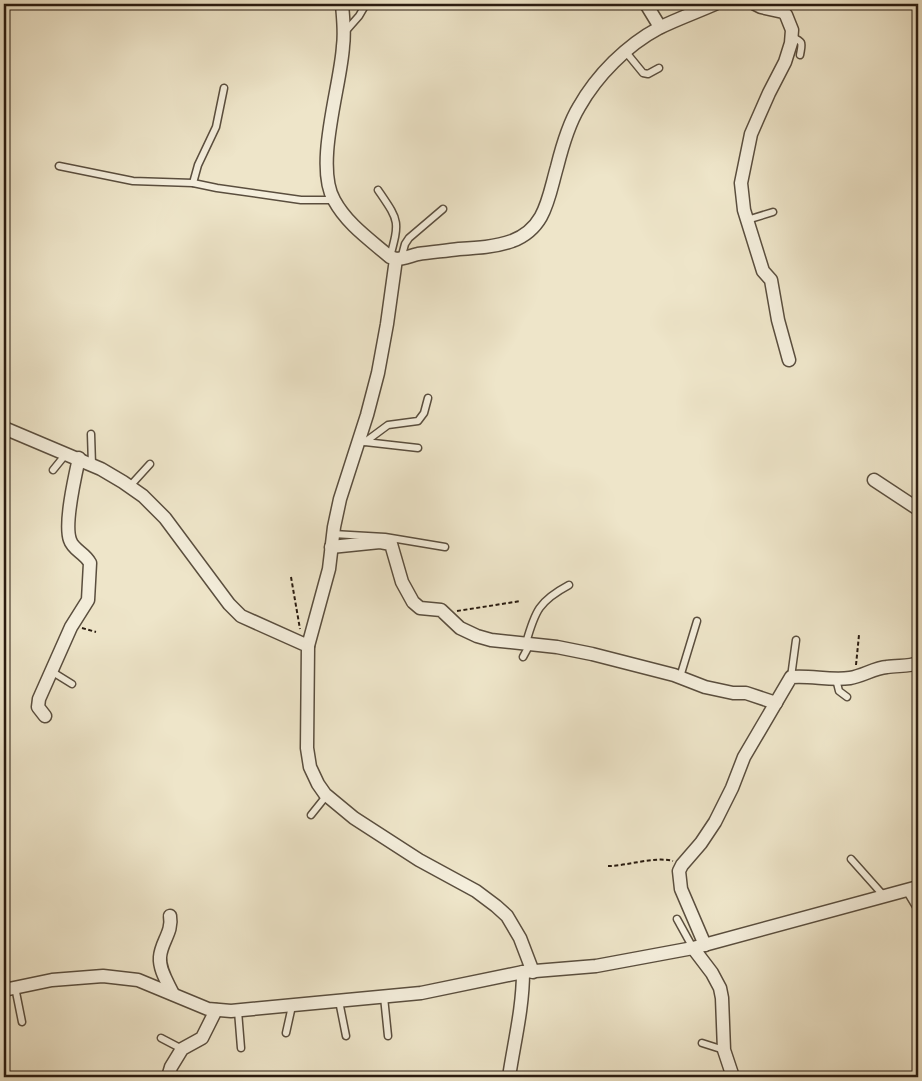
<svg xmlns="http://www.w3.org/2000/svg" width="922" height="1081" viewBox="0 0 922 1081" font-family="'IM FELL English',serif">
	<rect width="100%" height="100%" fill="#eee5c9"/>
	<filter id="stains"><feTurbulence type="fractalNoise" baseFrequency=".004" numOctaves="4"/><feColorMatrix values="0 0 0 0 .2 0 0 0 0 .09 0 0 0 0 .02 0 0 0 .5 -.17"/></filter>
	<radialGradient id="worn" r=".72"><stop offset=".6" stop-color="#630" stop-opacity="0"/><stop offset="1" stop-color="#630" stop-opacity=".3"/></radialGradient>
	<g fill="none" stroke-linecap="round" stroke-linejoin="round">
		<defs>
			<g id="lane">
				<polyline points="344,33 359,16 366,4"/>
				<path d="M792,37C804,42 802,43 800,55"/>
				<polyline points="625,51 643,73 648,74 659,68"/>
				<polyline points="59,166 133,181 193,183 217,188 301,200 334,200"/>
				<polyline points="193,183 198,165 216,127 224,88"/>
				<path d="M378,190C399,221 400,220 390,257"/>
				<polyline points="747,220 773,212"/>
				<polyline points="401,259 405,244 409,238 443,209"/>
				<polyline points="91,434 92,465"/>
				<polyline points="365,442 388,425 418,421 424,413 428,398"/>
				<polyline points="365,442 418,448"/>
				<polyline points="53,470 66,454"/>
				<polyline points="130,486 150,464"/>
				<polyline points="333,534 385,537 445,547"/>
				<path d="M526,643C535,611 539,601 569,585"/>
				<polyline points="523,657 530,644"/>
				<polyline points="51,671 72,684"/>
				<polyline points="680,677 697,621"/>
				<polyline points="791,677 796,640"/>
				<polyline points="836,679 839,691 847,697"/>
				<polyline points="311,815 327,795"/>
				<polyline points="851,859 884,896"/>
				<polyline points="906,890 918,910"/>
				<polyline points="677,919 693,948"/>
				<polyline points="15,987 22,1022"/>
				<polyline points="384,997 388,1036"/>
				<polyline points="339,1001 346,1036"/>
				<polyline points="238,1011 241,1048"/>
				<polyline points="286,1033 292,1006"/>
				<polyline points="161,1038 182,1049"/>
				<polyline points="702,1043 724,1050"/>
			</g>
			<g id="street">
				<polyline points="646,4 660,27"/>
				<polyline points="755,4 761,7 783,12 786,15 792,30 791,43 785,62 769,93 751,134 741,183 744,210 763,271 771,280 778,320 789,360"/>
				<path d="M396,259C403,259 410,256 418,254C431,252 445,251 459,249C477,248 495,247 512,241C546,228 548,198 557,167C562,147 568,125 579,107C597,75 627,45 659,28C677,19 697,12 715,4"/>
				<polyline points="4,428 101,469 123,482 143,496 165,518 229,604 241,616 308,646 307,748 310,767 318,784 325,794 354,818 419,860 476,891 496,906 507,916 520,938 533,972"/>
				<polyline points="874,480 918,509"/>
				<polyline points="331,547 380,542 391,544 402,582 413,602 420,608 441,610 460,628 477,636 491,640 557,647 592,654 674,675 705,687 733,693 746,693 776,703"/>
				<path d="M308,646L329,569L334,527L340,499L367,415L378,373L387,324L396,259L390,257C369,239 347,224 334,200C314,165 341,85 343,46C345,32 343,18 342,4"/>
				<path d="M45,716L38,707L39,699L71,627L88,600L90,563C85,553 73,550 70,540C64,524 75,476 79,458"/>
				<path d="M170,916C173,932 161,942 160,957C159,970 168,983 173,994"/>
				<path d="M705,945L681,889L679,871L682,865L701,843L715,822L732,788L744,757L791,677C811,675 830,681 850,678C863,676 874,668 887,667C897,665 909,667 918,663"/>
				<polyline points="693,948 712,973 720,988 722,998 724,1050 733,1077"/>
				<polyline points="4,990 52,980 103,976 138,980 208,1009 231,1011 421,993 523,972 596,966 693,948 918,887"/>
				<polyline points="168,1077 171,1067 182,1049 202,1038 216,1010"/>
				<path d="M509,1077C514,1043 523,1008 523,972"/>
			</g>
		</defs>
		<use href="#lane" stroke="#5a4e3e" stroke-width="9"/>
		<use href="#street" stroke="#5a4e3e" stroke-width="15"/>
		<g stroke="#291b10" stroke-width="2" stroke-dasharray="4 2.5" stroke-linecap="butt">
			<polyline points="291,577 300,629"/>
			<polyline points="457,611 521,601"/>
			<polyline points="82,628 96,632"/>
			<polyline points="856,665 859,635"/>
			<path d="M608,866C628,866 654,856 673,861"/>
		</g>
		<use href="#lane" stroke="#f4eedc" stroke-width="6"/>
		<use href="#street" stroke="#f4eedc" stroke-width="12"/>
	</g>
	<rect width="922" height="1081" fill="none" stroke="#eee5c9" stroke-width="20"/>
	<rect x="5" y="5" width="912" height="1071" fill="none" stroke="#291b10" stroke-width="2.5"/>
	<rect x="10" y="10" width="902" height="1061" fill="none" stroke="#291b10"/>
	<rect width="100%" height="100%" filter="url(#stains)"/>
	<rect width="100%" height="100%" fill="url(#worn)"/>
</svg>
